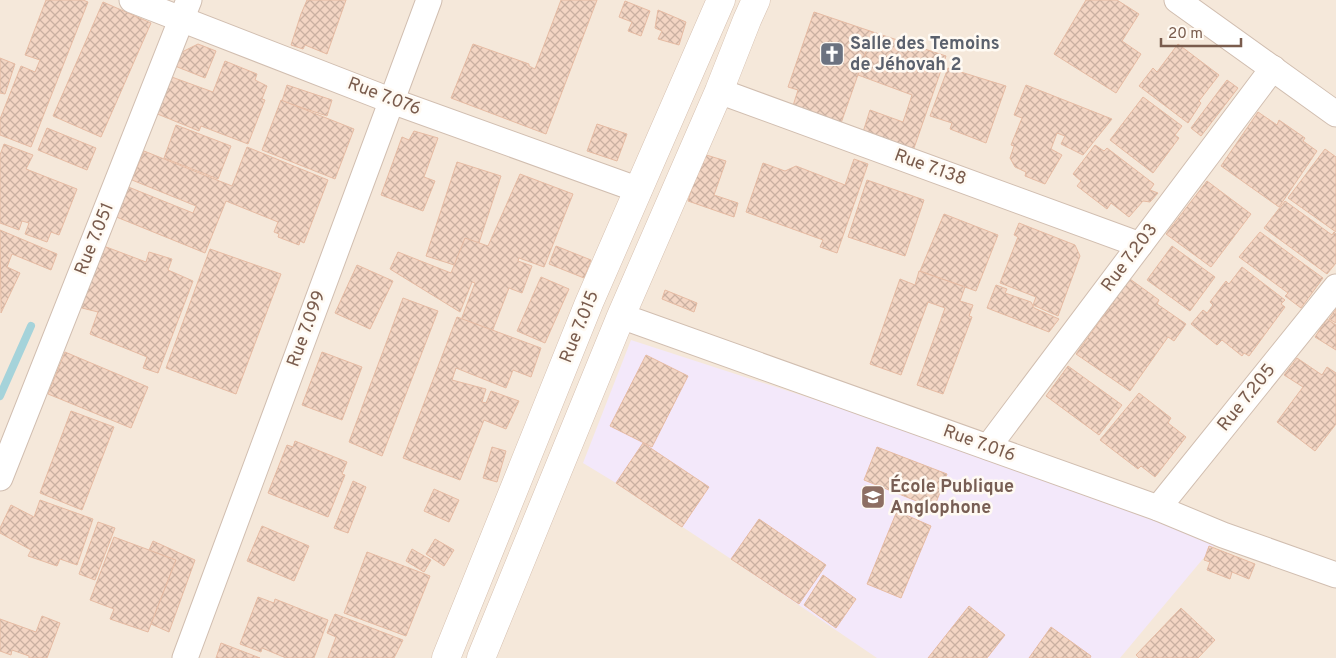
<svg xmlns="http://www.w3.org/2000/svg" width="1336" height="658" viewBox="0 0 1336 658" font-family="Overpass,sans-serif">
	<defs>
		<pattern id="building-cross-hatch" width="8" height="8" patternUnits="userSpaceOnUse" patternTransform="scale(1.25)"><rect width="8" height="8" fill="#f3d5c3"/><path d="M0 0l8 8M0 8l8-8" fill="none" stroke="#cab0a1"/></pattern>
	</defs>
	<rect width="100%" height="100%" fill="#fdf6ec"/>
	<rect fill="#f5e8da" x="0" y="0" width="1336" height="658"/>
	<polygon fill="#f3e8fa" points="631,340 967,449 1222,536 1120,658 877,658 731,559 616,483 583,463"/>
	<g fill="none" stroke-linecap="round" stroke-linejoin="round">
		<polyline stroke="#a5d3da" stroke-width="8" points="0,396 31,326"/>
	</g>
	<g fill="url(#building-cross-hatch)" stroke="#e6bba3">
		<polygon points="46,0 83,0 88,2 31,147 0,135 0,119 21,66 35,72 40,60 25,55"/>
		<polygon points="307,0 346,0 327,54 305,45 303,49 291,45 301,14"/>
		<polygon points="561,0 597,0 546,134 451,98 473,44 529,64 529,66 535,69"/>
		<polygon points="1086,0 1117,0 1139,14 1122,41 1141,54 1116,93 1054,54"/>
		<polygon points="625,1 650,11 641,36 628,31 632,22 619,17"/>
		<polygon points="103,2 151,23 101,137 53,116"/>
		<polygon points="658,10 686,22 679,45 658,39 662,31 655,28"/>
		<polygon points="814,12 873,32 840,126 792,109 798,90 788,87"/>
		<polygon points="873,32 946,56 913,151 863,132 870,110 903,122 912,95 858,75"/>
		<polygon points="198,44 216,51 205,78 170,64 174,56"/>
		<polygon points="1178,44 1219,75 1199,101 1201,103 1188,123 1139,86 1153,68 1157,72"/>
		<polygon points="0,58 15,64 5,94 0,93"/>
		<polygon points="225,61 257,74 255,80 267,86 262,99 265,100 248,144 201,126 199,131 155,113 169,76 213,92"/>
		<polygon points="948,68 1006,86 986,143 950,129 952,123 930,116"/>
		<polygon points="1227,80 1238,88 1201,136 1191,128"/>
		<polygon points="287,85 332,100 327,116 282,101"/>
		<polygon points="1026,85 1112,119 1083,155 1061,144 1065,136 1057,133 1051,149 1062,155 1045,184 1025,176 1026,172 1015,167 1010,158 1014,146 1011,145 1022,118 1014,115"/>
		<polygon points="1143,97 1182,126 1175,135 1179,138 1153,173 1110,140"/>
		<polygon points="281,100 354,129 335,179 262,150"/>
		<polygon points="1258,112 1277,125 1279,120 1305,138 1303,141 1317,151 1279,207 1221,166"/>
		<polygon points="597,124 627,134 617,161 587,151"/>
		<polygon points="176,125 231,146 218,179 164,158"/>
		<polygon points="47,128 96,148 87,170 38,150"/>
		<polygon points="414,131 438,138 424,177 435,181 423,211 381,195 402,137 409,140"/>
		<polygon points="4,144 33,155 26,169 77,189 59,235 51,232 47,242 25,234 29,223 22,221 19,230 0,223 0,155"/>
		<polygon points="1095,145 1104,151 1107,148 1154,184 1150,190 1158,193 1150,202 1143,201 1129,217 1111,203 1107,209 1077,186 1081,181 1073,174"/>
		<polygon points="247,147 328,180 304,243 300,241 299,245 278,237 279,234 274,232 278,222 226,201 205,253 114,216 126,186 193,213 196,206 132,180 144,151 232,186"/>
		<polygon points="1325,149 1336,157 1336,232 1288,198"/>
		<polygon points="703,154 726,161 714,195 738,203 734,217 688,201"/>
		<polygon points="854,159 868,164 837,253 820,247 823,240 746,212 763,163 785,171 796,166 845,185"/>
		<polygon points="457,162 501,176 470,270 426,256"/>
		<polygon points="520,174 573,194 544,267 519,258 518,261 532,266 522,293 509,288 492,332 461,320 475,283 472,282 460,312 390,269 398,252 451,273 465,238 488,246"/>
		<polygon points="867,180 924,200 905,256 848,237"/>
		<polygon points="1207,181 1251,214 1211,267 1166,234"/>
		<polygon points="1285,201 1332,235 1334,232 1336,234 1336,263 1327,274 1264,228"/>
		<polygon points="944,214 998,235 976,291 920,271"/>
		<polygon points="1019,223 1075,245 1080,256 1058,316 1033,305 1036,297 1000,283 1018,237 1014,235"/>
		<polygon points="0,230 57,254 51,270 12,254 7,267 20,273 1,313"/>
		<polygon points="1260,232 1323,278 1301,308 1285,296 1288,293 1239,257"/>
		<polygon points="101,245 146,262 149,252 172,259 168,270 193,281 158,373 143,368 147,357 90,334 98,312 78,307"/>
		<polygon points="556,246 591,260 584,278 549,264"/>
		<polygon points="1172,246 1215,277 1190,311 1147,280"/>
		<polygon points="210,249 281,274 236,394 166,368"/>
		<polygon points="357,265 393,281 370,329 335,313"/>
		<polygon points="1242,267 1285,300 1281,304 1285,307 1249,356 1244,353 1242,356 1222,340 1217,345 1191,324 1203,310 1207,313 1213,305 1210,302 1226,281 1229,284"/>
		<polygon points="919,271 965,287 960,301 973,305 969,316 972,317 943,394 917,385 945,308 928,302 901,375 870,364 900,279 915,285"/>
		<polygon points="1123,274 1159,300 1157,304 1186,324 1174,341 1168,337 1130,391 1076,354 1115,300 1109,295"/>
		<polygon points="541,277 569,289 545,343 517,331"/>
		<polygon points="996,285 1007,289 1005,293 1031,302 1034,308 1059,319 1049,332 987,308"/>
		<polygon points="665,290 697,303 694,312 662,299"/>
		<polygon points="403,298 438,311 382,456 349,442"/>
		<polygon points="1336,309 1336,323 1329,319"/>
		<polygon points="457,317 541,348 531,377 513,370 506,388 456,368 452,380 486,389 482,402 486,403 491,391 519,401 506,429 484,420 460,480 403,458"/>
		<polygon points="1327,319 1336,325 1336,350 1315,337"/>
		<polygon points="65,352 148,387 131,428 48,394"/>
		<polygon points="322,352 362,367 342,420 302,405"/>
		<polygon points="646,355 688,376 652,447 610,426"/>
		<polygon points="1297,358 1322,375 1327,367 1336,373 1336,424 1315,451 1277,422 1303,387 1284,375"/>
		<polygon points="1068,366 1122,405 1099,435 1046,396"/>
		<polygon points="1139,393 1171,418 1168,423 1186,437 1155,477 1141,466 1138,469 1100,440"/>
		<polygon points="71,411 114,427 82,510 40,493"/>
		<polygon points="295,441 347,462 342,474 345,475 328,517 268,493 287,445 293,447"/>
		<polygon points="643,443 709,487 682,527 616,483"/>
		<polygon points="492,447 506,451 497,482 483,478"/>
		<polygon points="877,447 947,474 934,508 864,480"/>
		<polygon points="353,481 366,487 348,533 334,528"/>
		<polygon points="434,489 459,500 449,522 424,511"/>
		<polygon points="40,500 93,519 77,565 60,559 57,566 28,556 31,550 0,533 0,528 11,505 34,517"/>
		<polygon points="897,511 931,526 901,598 867,584"/>
		<polygon points="759,519 826,565 799,604 731,559"/>
		<polygon points="98,522 115,528 95,580 79,574"/>
		<polygon points="262,526 309,546 294,581 247,561"/>
		<polygon points="114,537 176,560 148,632 110,619 114,609 90,600"/>
		<polygon points="435,539 454,550 444,566 426,554"/>
		<polygon points="153,541 195,560 169,632 151,624 176,560 149,550"/>
		<polygon points="1209,546 1255,564 1249,579 1232,572 1230,579 1207,570 1210,562 1204,560"/>
		<polygon points="412,549 431,560 424,572 406,561"/>
		<polygon points="367,552 430,576 406,636 344,613"/>
		<polygon points="823,575 856,599 836,628 804,605"/>
		<polygon points="258,597 274,603 275,599 328,620 314,658 286,658 262,648 261,652 240,644"/>
		<polygon points="969,606 1005,635 987,658 928,658"/>
		<polygon points="1181,608 1215,640 1198,658 1139,658 1136,655"/>
		<polygon points="335,614 403,640 394,658 328,658 336,637 327,633"/>
		<polygon points="42,616 60,623 47,658 29,658 29,656 12,650 11,655 0,651 0,619 36,632"/>
		<polygon points="1051,627 1091,656 1090,658 1029,658"/>
		<polygon points="221,643 260,658 216,658"/>
	</g>
	<g fill="none" stroke-linecap="round" stroke-linejoin="round">
		<defs>
			<g id="minor">
				<polyline points="132,0 392,101 639,190"/>
				<polyline points="1177,0 1336,114"/>
				<polyline points="719,91 1140,245"/>
				<polyline points="621,316 1158,508 1223,535 1336,575"/>
				<polyline points="988,447 1273,68"/>
				<polyline points="0,478 189,0"/>
				<polyline points="1158,508 1336,287"/>
				<polyline points="185,658 429,0"/>
			</g>
			<g id="secondary">
				<polyline points="446,658 589,303 721,0"/>
				<polyline points="481,658 621,316 719,91 747,20 756,0"/>
			</g>
		</defs>
		<use href="#minor" stroke="#d1beb0" stroke-width="27"/>
		<use href="#secondary" stroke="#d6c0b0" stroke-width="29"/>
		<use href="#minor" stroke="#fff" stroke-width="25"/>
		<use href="#secondary" stroke="#fff" stroke-width="28"/>
	</g>
	<defs>
		<symbol id="church-square" viewBox="-11 -11 22 22"><rect x="-9" y="-9" width="18" height="18" rx="4" fill="#6b7280" stroke="#fffaf3"/><path d="M-1.2-6h2.4v3.5h3.3v2.4h-3.3V6h-2.4V-.1h-3.3v-2.4h3.3Z" fill="#fff"/></symbol>
		<symbol id="school-square" viewBox="-11 -11 22 22"><rect x="-9" y="-9" width="18" height="18" rx="4" fill="#8d6e63" stroke="#fffaf3"/><path d="M0-5L7-2L0 1L-7-2ZM-4 1L0 2.5L4 1V4Q0 6-4 4Z" fill="#fff"/></symbol>
	</defs>
	<g fill-rule="evenodd">
		<use href="#church-square" x="818" y="40" width="28" height="28"/>
		<use href="#school-square" x="859" y="483" width="28" height="28"/>
	</g>
	<g text-anchor="middle" dominant-baseline="central" stroke-width="5" stroke-linejoin="round" paint-order="stroke">
		<g font-size="18" font-weight="bold" fill="#5b616d" stroke="#fffaf3" text-anchor="start">
			<text x="850" y="44">Salle des Temoins<tspan x="850" dy="21">de Jéhovah 2</tspan></text>
		</g>
		<g font-size="18" fill="#7a5c4d" stroke="#fffaf3">
			<text transform="translate(384 97) rotate(21)">Rue 7.076</text>
			<text transform="translate(930 168) rotate(20)">Rue 7.138</text>
			<text transform="translate(95 239) rotate(-68)">Rue 7.051</text>
			<text transform="translate(1130 258) rotate(-53)">Rue 7.203</text>
			<text transform="translate(580 327) rotate(-68)">Rue 7.015</text>
			<text transform="translate(307 329) rotate(-70)">Rue 7.099</text>
			<text transform="translate(1247 398) rotate(-51)">Rue 7.205</text>
			<text transform="translate(979 444) rotate(20)">Rue 7.016</text>
		</g>
		<g font-size="18" font-weight="bold" fill="#785e54" stroke="#fffaf3" text-anchor="start">
			<text x="890" y="487">École Publique<tspan x="890" dy="21">Anglophone</tspan></text>
		</g>
	</g>
	<path d="M1161 38v8h80v-8" fill="none" stroke="#7a5c4d" stroke-width="2.5"/>
	<text x="1168" y="38" font-size="15" fill="#7a5c4d" stroke="#fffaf3" stroke-width="4" paint-order="stroke">20 m</text>
</svg>
